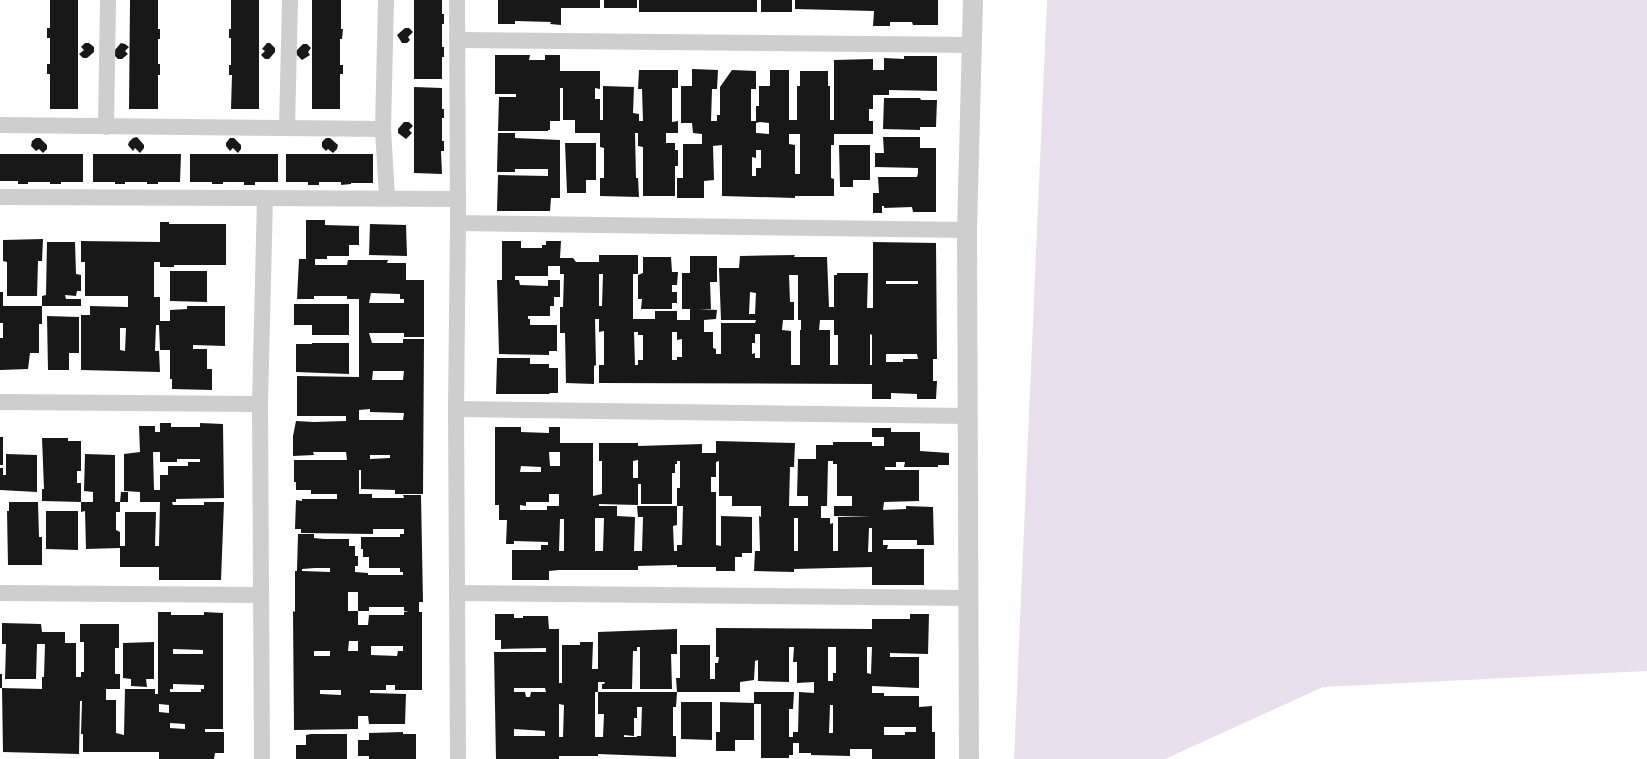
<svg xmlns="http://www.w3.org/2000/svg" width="1647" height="759" viewBox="0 0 1647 759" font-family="'PT Sans Narrow',sans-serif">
	<rect width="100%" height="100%" fill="#fff"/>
	<polygon fill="#eae0ed" points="1047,0 1647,0 1647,671 1323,687 1165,759 1014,759"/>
	<g fill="#181818" fill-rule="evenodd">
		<polygon points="50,0 78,0 78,109 50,109 50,74 47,74 47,64 50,64 50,38 47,38 47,28 50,28"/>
		<polygon points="130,0 158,0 158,29 160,29 160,39 158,39 158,64 160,64 160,75 158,75 158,109 129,109"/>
		<polygon points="231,0 259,0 259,109 231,109 232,75 229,75 229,65 231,65 231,38 229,38 229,29 231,29"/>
		<polygon points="312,0 341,0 341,29 343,29 342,39 340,39 340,65 343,65 343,74 340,74 340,109 312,109"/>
		<polygon points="414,0 442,0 442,14 444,14 444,24 442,24 442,47 444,47 444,57 442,57 442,79 414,79"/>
		<polygon points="498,0 600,0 600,8 561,8 561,25 550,24 551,22 515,21 515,24 498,24"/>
		<rect x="604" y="0" width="33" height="8"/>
		<rect x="639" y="0" width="118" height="12"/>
		<rect x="761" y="0" width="31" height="12"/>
		<polygon points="795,0 938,0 938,25 913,25 912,22 890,22 890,26 873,26 874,11 795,9"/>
		<polygon points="405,28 409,28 413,32 408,37 410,40 407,43 402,43 397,35"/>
		<polygon points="85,43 89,43 94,47 94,52 87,58 83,58 79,54 84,50 81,47"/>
		<polygon points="121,43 125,44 129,47 125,51 128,54 122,59 118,59 114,55 114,51"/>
		<polygon points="267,43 270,43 275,48 275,52 269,59 265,59 261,55 265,51 262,49"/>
		<polygon points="303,44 307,44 311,48 308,52 310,55 302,60 297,55 296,51"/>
		<polygon points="495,55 530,55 529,60 545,60 545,55 560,55 560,71 600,71 600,89 595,88 595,99 600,99 600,120 603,120 603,86 634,87 633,113 639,114 639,121 643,121 642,89 638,89 639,70 678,70 678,88 672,88 672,122 678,121 678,133 666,133 666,143 675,143 675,150 678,150 678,166 675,166 675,196 643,196 643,147 638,146 638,133 635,133 636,178 638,178 639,197 600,196 600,178 604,178 604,148 600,147 600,133 575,133 575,120 563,120 563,88 560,88 560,121 550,121 550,130 548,130 548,131 498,131 499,97 516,97 516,94 495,94"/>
		<path d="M904,56H937V91L889,90V95H873V109H869V121H873V134H834V145H831V178L834,179V196H795V198L722,196V145L713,146L714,180L704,181V198H677V178H683V144H702V134L693,133L692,123H681V86H692V69L718,70L717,89H712L711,121H717V115H720V87L732,70L756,71V89H751V121H756V106H759V86H770V70H789V120H797V86H800V71H828V86H830V120H834V60L873,59V70H884V58L904,59ZM760,122L769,123V134L756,133V123ZM789,134H800V174H795V145L789,144ZM756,150H761V168H756V176H752V157L756,158Z"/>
		<polygon points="414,87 442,88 442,109 444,109 444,118 442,118 442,141 444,141 444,151 441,151 442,174 414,173"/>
		<polygon points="884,98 920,98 921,100 937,100 936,127 920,127 920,130 883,129"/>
		<polygon points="404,122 409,122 413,126 409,130 412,133 406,139 398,133 398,129"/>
		<polygon points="498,133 515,133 515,138 560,140 560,198 551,198 550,211 497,211 498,175 548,176 548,169 515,169 515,172 497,172"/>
		<polygon points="137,137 144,145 144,148 140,153 135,148 133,151 128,145 129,142 133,138"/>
		<polygon points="883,137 920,137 920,148 936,148 936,212 913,212 912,207 884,208 884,206 882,206 882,213 873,213 873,193 879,193 878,177 917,177 918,173 918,168 875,167 875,153 884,153"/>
		<polygon points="36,138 40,138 47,145 47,149 43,153 39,149 36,151 31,146 32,141"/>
		<polygon points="230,138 234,138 241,145 241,149 238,153 233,148 230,151 226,146 226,143"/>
		<polygon points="326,138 330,138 338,145 337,149 333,153 328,149 326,151 322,147 322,142"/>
		<polygon points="565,143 596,143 596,180 586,180 586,193 567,193"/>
		<polygon points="839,145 870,145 870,180 853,180 853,187 840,187"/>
		<polygon points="0,154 83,154 83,182 61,182 61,184 50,184 50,182 28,182 28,184 18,184 18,181 0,181"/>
		<polygon points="93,154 181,154 180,182 158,182 158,184 147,184 147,182 125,182 125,184 115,184 115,182 93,182"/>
		<polygon points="190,154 278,154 278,182 255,182 255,185 244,185 244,182 223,182 223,184 212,184 212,182 190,182"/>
		<polygon points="286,154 373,154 373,183 351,183 351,184 341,185 341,182 319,182 319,185 308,185 308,182 286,182"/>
		<path d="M306,220H325V225L359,226V245H349V256H327V259H315V265H347L348,260H388L387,263H406V280H424V337H404V333H369L372,343H403V339H424L423,494H395V490L361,489V470H359V494H372V498H404L403,495H421L423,602H419V612H422V690H395V685H386V690H370V693L406,694L405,724H369L368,716H358V729L294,730L293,611L295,612V571H297L298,534H314V538L324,539H349V546H355V556H358V566H355V572L368,573V575H403V572H400V568H369V557H363V549H361V537H400V534H404V529H373V534L301,533V529H295L296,500L302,501V499H337V494H311V490H296V482H294V460H347L346,452H313L314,455L293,456V436L296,421L314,422L346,421V416H297V376L359,377V299H347V296H314V299H297L299,259H306ZM371,293L400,294V299H404V303H369ZM373,371H404L403,380H372ZM370,409V412L404,413L403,420H359V410ZM370,455H390V458L370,459ZM315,568H330V572L302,571V569ZM348,592H358V611H369V607H404V611L409,612H404V615H369L368,625H358V611H348ZM349,641H358V651H348ZM371,646H403V651H398L397,656L371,655ZM314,651H330V656H314ZM320,690H341V695L320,694Z"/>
		<path d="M160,222H169V224H226V265H174V267H160V262H154V297H160V321H170V310L187,309V306H225V346L193,345V349H207V369H212V390L172,389V379H170V350H160L159,325H156L155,351H159L160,372L81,370V315H90V306L128,307V296H85V262H81V241L160,242ZM120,328H126L125,351L120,350Z"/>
		<polygon points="370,224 406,225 407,256 369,255"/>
		<polygon points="43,239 42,261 38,261 37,296 7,296 7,262 3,261 3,240"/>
		<path d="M502,241H521V248H542V245H546V241H561L560,258H573L576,262H599V255H638V274H633V319H655V311H677V320H690V309H682V273H690V256H717V282H710L711,309H699L717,310L716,319L704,320V332H713V348L716,349V354H721V323H755L756,320H721L719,268H739L740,256L795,255L794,257H827L829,307H834V275H837V273H868L867,308H873V242L936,243L937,359H933V381H937L936,399H917V394L891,393V399H872V384L599,383V365H604V331L599,332V319H595L596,365L594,366V384L566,383L565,333H560V307H563L564,274H560V266H548V276H515V280H519L520,285L548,286V280H560V297H554V306H550V316H528V319H530V325H557V351H549V355L499,354L497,280H502ZM599,274H603L602,306H599ZM789,275H798V320H801V330H800V365H791V331L782,330L783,320H794V302H790ZM886,281H918V284H886ZM750,292L756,293L755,314H749ZM820,320H834V335H838V365H830V330H819ZM634,332H638V335H643V360H638V365H635ZM672,332H677V340L682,339V357H677V360H672ZM755,334H760V358H755V353L752,354V343H755ZM870,334L872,335V365H870ZM886,354H917L918,359H903V362H886Z"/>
		<polygon points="47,242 75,242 76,274 81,275 81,291 77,291 76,296 65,295 66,299 81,299 81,306 42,306 42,324 39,324 39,353 30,353 28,369 0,370 0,338 3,338 3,323 0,323 0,292 3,292 3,306 42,306 42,296 46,295"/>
		<polygon points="643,257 671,257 672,272 678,272 677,285 672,285 672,292 677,292 677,303 672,303 672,309 641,309 642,299 638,299 638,275 643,273"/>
		<polygon points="170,271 207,271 207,302 170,301"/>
		<polygon points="294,304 349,304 349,335 312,335 312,325 294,325"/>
		<polygon points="47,316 79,317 79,353 69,353 69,370 48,370"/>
		<polygon points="312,343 349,343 349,374 296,372 296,344 312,344"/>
		<polygon points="497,358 530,358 530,364 549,364 549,368 558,368 558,393 549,393 550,394 496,394"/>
		<path d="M160,423H171V427H200V423L223,424L224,498L176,499V502H172L173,505H204V502H224L221,580H159V567H120V548L86,549L85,511L81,512V502L42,501V489H44L42,438H68V441H81V471H77V483H81V502H93V492L84,491L85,454L115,455V502H120L121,492H128V502H120V512H116V530L120,532V546H125V512H156L155,546H159L160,502H140V492L124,491V454L140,452L139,426H155V432H160ZM153,452H160V462H177V459H200V462H188V466H168V475H160V490H154Z"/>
		<path d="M495,427H521V432L549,433V427H560V443H593V496L602,494V461H599V443H638V446L702,444V453H716V441L795,443L794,467H790L789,506H808V496H797L798,459H816V445H833V442H872V446H884V437H872V428H891V432H920V451L949,453V465H938V467H904L905,462H896V467H885V470H919V501L884,502L883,510L906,509V506L933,507L934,545H917V540H883V545H888L887,549H924V585H872V567L794,569V572L754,571L755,551H760L759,516L761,517V506H732V496H719V461L716,462V477H711V492H716V545L721,546V516L752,517V553H742V557H735V571H716V567H677V565L638,566V570H559L549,571V580H512V550H541V545H548V542L514,541V544H506L507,520H499V505H495ZM549,452H560V466H550ZM638,460V478H633V461ZM677,461H680V488H677V506H683L682,545H677V551H674L673,526L677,525V506H637L638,517H643L642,551H634L635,517L617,516V506H599V504L638,505V484H641V504H672V473H675V464H677ZM828,461H833V464H837V496H852V506H834V516H872L838,517V551H833V523L830,524V518H821V506H827ZM521,466L541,467V472H520ZM549,494H559V506H547V510H520V505L526,506V502H549ZM595,518H604L603,551H595ZM794,518H798V551H794ZM560,519H564V551H559ZM869,528H872V552H868Z"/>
		<rect x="0" y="437" width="3" height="28"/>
		<polygon points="6,454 37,455 37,492 0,490 0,468 3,468 3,475 6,475"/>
		<polygon points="9,502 38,502 39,537 42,537 42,565 8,565 7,511 9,511"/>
		<polygon points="46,511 78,511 78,550 46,549"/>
		<path d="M158,612H171V615H204V612L223,613V729H205V732H224V753H215L214,759H159V752H83V734H81L82,701H80L79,754L3,752L2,688H0V674H2V688L42,689V677H44L45,644H37L36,679H5L6,644H2V623L41,624L42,632H65V643H76V677H81V672H84V642H80V624H119V648H115V674H120V689H106V700H116V733L124,735L125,689H155V694H158ZM173,649L203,650V654H173ZM173,684L204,685V689H201V692H170V689H173ZM159,704L169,705V713L159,712ZM170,723L185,724V729L170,728Z"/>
		<path d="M495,614H514V618H523V616H548L549,629H559V683H562V645H580V642H593L592,669H598V632L677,629V654H671L672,689H640V647H637V651H633L632,689H602V684H604L605,682H598V692H677L676,707H673V736H676V757L598,754V756H559V759H496L494,652H546V648L501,649V640H495ZM514,688H545L546,692H531L530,697H526L525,692H514ZM595,692H598V714H604L603,737H595ZM559,704L564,705L563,737H559ZM637,707H642L641,736H637V737H624V735L634,736V718H637ZM514,729L545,731V736H514Z"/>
		<path d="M910,614H929L928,654L890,653V657H919V688L872,686V693H884V696H919V707L932,706V732H935V759H872V749H850V756L811,755V753H799V743H793V755H789V758H761V704H754V692H794L793,709H789V737H793V732H798L799,692L814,693V682L797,683V662H793L794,647H789V682L758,681V660L755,661L754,680L740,682V692H677L676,678H680V645H710V679H715V663H718L719,657H716V628L872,629V619H910ZM828,647H836V673H833V681H828ZM867,647H872L871,674L867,673ZM830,705H833V733H829ZM884,727H916V732H905V735H884Z"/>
		<polygon points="154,642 154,679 146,679 147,687 131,686 131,679 123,678 123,643"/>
		<polygon points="681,702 712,702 712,740 681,739"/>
		<polygon points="720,702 754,703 754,740 735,740 735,751 716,751 716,732 720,732"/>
		<polygon points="403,732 403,734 416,734 416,759 369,759 369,756 358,756 358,740 369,740 369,733"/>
		<polygon points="311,734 347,734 347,759 296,759 296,745 306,745 306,735"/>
	</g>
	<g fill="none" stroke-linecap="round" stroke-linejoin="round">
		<g stroke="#cecece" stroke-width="16">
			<polyline points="386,0 383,129 387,198"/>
			<polyline points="457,0 458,223 456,409 458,759"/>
			<polyline points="457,40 973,45"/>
			<polyline points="0,125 383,129"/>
			<polyline points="106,127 108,0"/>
			<polyline points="287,128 290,0"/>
			<polyline points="0,197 458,199"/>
			<polyline points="458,223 967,230"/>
			<polyline points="0,402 260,404 265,198"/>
			<polyline points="260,404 262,759"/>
			<polyline points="456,409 967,416"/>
			<polyline points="0,593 260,595"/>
			<polyline points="458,593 969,598"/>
		</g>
		<polyline stroke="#cecece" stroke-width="20" points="969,759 967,230 973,0"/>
	</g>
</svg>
